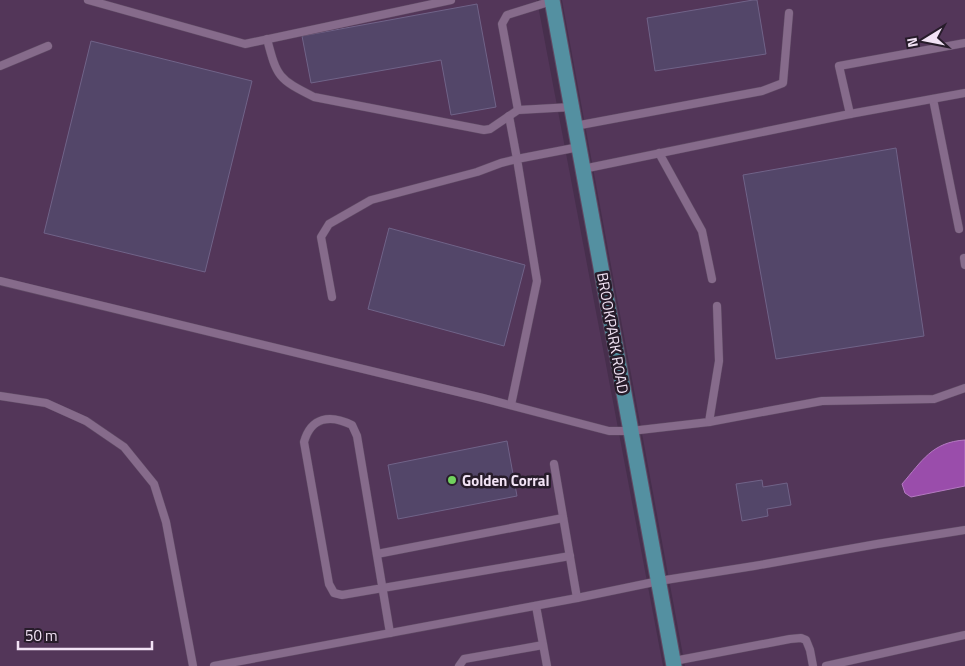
<svg xmlns="http://www.w3.org/2000/svg" width="965" height="666" viewBox="0 0 965 666" font-family="'Titillium Web',sans-serif">
	<rect width="100%" height="100%" fill="#472f4d"/>
	<g fill="#533659">
		<polygon points="0,0 537,0 663,666 0,666"/>
		<polygon points="562,0 965,0 965,666 685,666"/>
	</g>
	<path fill="#9a4dab" stroke="#b47ac1" d="M965,440V486L911,497L905,493L902,484C922,461 932,442 965,440Z"/>
	<g fill="#534669" stroke="#706388">
		<polygon points="753,0 757,0 766,54 655,71 647,18"/>
		<polygon points="477,4 496,107 451,115 441,60 311,83 302,36"/>
		<polygon points="91,41 252,81 205,272 44,233"/>
		<polygon points="896,148 924,336 776,359 743,175"/>
		<polygon points="389,228 525,265 504,346 368,309"/>
		<polygon points="507,441 517,496 398,519 388,465"/>
		<polygon points="762,480 763,487 787,483 791,505 767,509 768,516 742,521 736,484"/>
	</g>
	<g fill="none" stroke-linecap="round" stroke-linejoin="round">
		<defs>
			<g id="lane">
				<polyline points="88,0 245,44 451,0"/>
				<path d="M267,39C277,77 278,79 314,97L484,130L490,129L518,110L572,107"/>
				<polyline points="0,66 48,46"/>
				<polyline points="933,99 959,229"/>
				<polyline points="518,110 502,24 507,15 552,1"/>
				<polyline points="850,114 839,66 965,43"/>
				<polyline points="575,126 762,91 783,83 789,13"/>
				<polyline points="659,153 702,231 712,279"/>
				<polyline points="583,169 850,114 965,93"/>
				<polyline points="964,258 965,265"/>
				<polyline points="0,281 483,398 609,431 631,431 709,422 719,361 717,306"/>
				<polyline points="332,297 321,237 329,224 371,200 477,172 501,163 517,159 509,116"/>
				<polyline points="0,396 46,403 86,421 124,447 154,484 166,522 193,666"/>
				<polyline points="511,405 537,281 517,159 579,147"/>
				<polyline points="709,422 822,401 934,399 965,388"/>
				<polyline points="554,464 577,598"/>
				<polyline points="377,554 563,518"/>
				<polyline points="536,606 547,666"/>
				<path d="M390,633L357,436L352,425C330,414 311,417 304,442L329,584L334,593L342,595L570,556"/>
				<polyline points="674,661 790,639 801,638 806,640 810,650 813,666"/>
				<polyline points="214,666 577,598 659,581 754,566 877,544 965,530"/>
				<polyline points="459,666 464,659 543,645"/>
				<polyline points="826,666 965,635"/>
			</g>
			<polyline id="primary" points="552,0 674,666"/>
		</defs>
		<use href="#lane" stroke="#604b65" stroke-width="9"/>
		<use href="#primary" stroke="#604b65" stroke-width="17"/>
		<use href="#lane" stroke="#866b8b" stroke-width="8"/>
		<use href="#primary" stroke="#5490a1" stroke-width="15"/>
	</g>
	<circle fill="#71d25e" stroke="#271c2a" stroke-width="2" cx="452" cy="480" r="5"/>
	<g text-anchor="middle" dominant-baseline="central" stroke-width="5" stroke-linejoin="round" paint-order="stroke">
		<g font-size="15" fill="#f2e3f5" stroke="#271c2a">
			<text transform="translate(613 333) rotate(80)">BROOKPARK ROAD</text>
		</g>
		<g font-size="15" font-weight="bold" fill="#f2e3f5" stroke="#271c2a" text-anchor="start">
			<text x="462" y="480">Golden Corral</text>
		</g>
	</g>
	<g transform="translate(925 40) rotate(260)" stroke="#271c2a" stroke-width="4" paint-order="stroke">
	<path d="M0-4L9 19L0 12L-9 19Z" fill="#f2e3f5"/>
	<text y="-8" font-size="14" font-weight="bold" text-anchor="middle" fill="#f2e3f5">N</text>
	</g>
	<path d="M18 641v8h134v-8" fill="none" stroke="#f2e3f5" stroke-width="2.5"/>
	<text x="25" y="641" font-size="15" fill="#f2e3f5" stroke="#271c2a" stroke-width="4" paint-order="stroke">50 m</text>
</svg>
